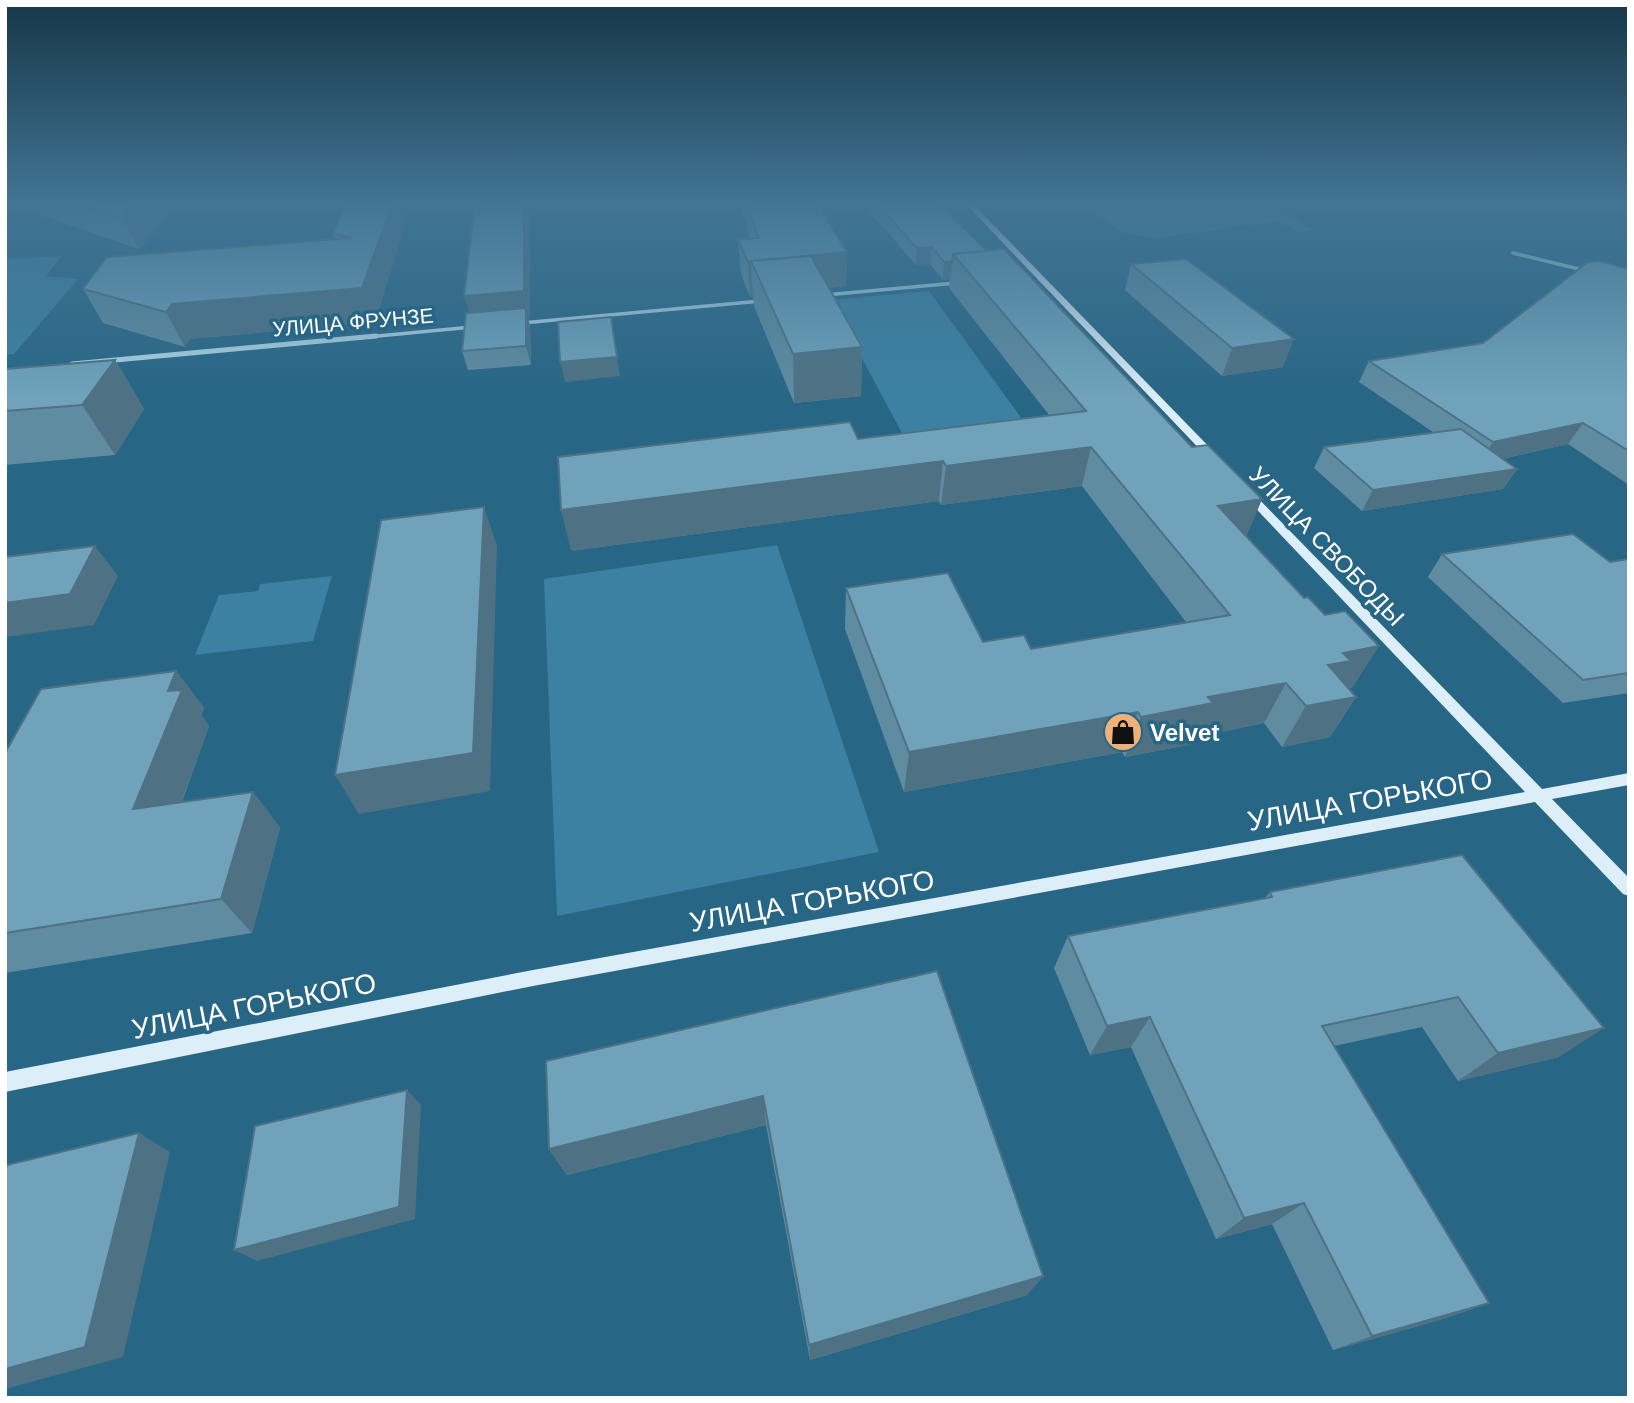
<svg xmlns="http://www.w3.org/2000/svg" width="1634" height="1403" viewBox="0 0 1634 1403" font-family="Helvetica,sans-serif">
	<rect width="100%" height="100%" fill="#286685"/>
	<g fill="#3c81a1">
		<polygon points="1074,202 1266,202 1313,230 1297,232 1280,221 1157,238 1125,233"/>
		<polygon points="62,256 46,276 78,279 14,354 5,355 5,259"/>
		<polygon points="929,291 1035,437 912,452 831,300"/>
		<polygon points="777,545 879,852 557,916 544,579"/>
		<polygon points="332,576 313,641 195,655 219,595 258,591 260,584"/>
	</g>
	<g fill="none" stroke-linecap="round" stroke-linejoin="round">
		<g stroke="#b2d7e7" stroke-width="3.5">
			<polyline points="1513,253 1587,271"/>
			<polyline points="825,295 956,283"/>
			<polyline points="522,323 761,301"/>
			<polyline points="357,338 472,327"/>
		</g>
		<polyline stroke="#b2d7e7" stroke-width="5" points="72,364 376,336"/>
		<g fill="#dceef7" fill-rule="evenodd">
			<polygon points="964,202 971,202 1218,456 1218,460 1210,460"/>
			<polygon points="1247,490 1251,491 1542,789 1629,773 1629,785 1552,799 1629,878 1629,896 1623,894 1535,802 533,986 5,1092 5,1072 533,970 1525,792 1243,495 1242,493"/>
		</g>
	</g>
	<g fill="#608ca1">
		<polygon points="33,202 182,202 139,249 41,215"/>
		<polygon points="475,202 529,202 530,318 528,318 530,326 531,365 468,370 462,351 469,313"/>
		<polygon points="740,202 816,202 847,252 846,286 829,288 862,347 861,396 794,403 754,306 753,297 750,297 741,274 738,240 750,239"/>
		<polygon points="861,202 936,202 1192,447 1262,499 1246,536 1353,687 1349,688 1356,697 1330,737 1282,747 1264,723 1197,737 1193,744 1125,757 1122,752 904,792 845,629 846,588 983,642 1031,649 1186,622 1082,486 941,505 939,501 571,551 858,439 1049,415 949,288 950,279 943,280 930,264 916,265"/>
		<polygon points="405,224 375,322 190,339 185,347 103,323 83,289 335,240 332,233"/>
		<polygon points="1131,264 1283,367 1222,376 1125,290"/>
		<polygon points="1629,269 1629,485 1568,444 1502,459 1517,469 1503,489 1362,511 1314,468 1324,447 1433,432 1359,382 1369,361 1483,343"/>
		<polygon points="115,360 144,409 115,455 5,465 5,369"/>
		<polygon points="1442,554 1610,562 1629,559 1629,693 1563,703 1428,577"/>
		<polygon points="176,671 204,708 201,715 209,726 182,802 253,792 280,828 252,933 5,973 5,753"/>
		<polygon points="1462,855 1559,1057 1458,1081 1422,1027 1334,1046 1489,1303 1443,1319 1333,1350 1272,1224 1216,1239 1131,1047 1090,1055 1054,968 1068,936 1265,898 1270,892"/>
		<polygon points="937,971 1043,1276 1027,1295 810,1360 766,1125 567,1175 549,1149"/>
	</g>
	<g fill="#4e7283">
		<polygon points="138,202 182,202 139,249 122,218"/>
		<polygon points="393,202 399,202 405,224 375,322 190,339 185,347 166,312 172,304 362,288"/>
		<polygon points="524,202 529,202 530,318 528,318 530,326 531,365 526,346 472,323 464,296"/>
		<polygon points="932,247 930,264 916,265 917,248"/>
		<polygon points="847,252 846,286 767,295 752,262"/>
		<polygon points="748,262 751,262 753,297 750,297"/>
		<polygon points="944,262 952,262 950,279 943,280"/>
		<polygon points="611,317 620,376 565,382 560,362"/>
		<polygon points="1294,339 1283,367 1222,376 1232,348"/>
		<polygon points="862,347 861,396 794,403 793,354"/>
		<polygon points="115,360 144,409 115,455 82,405"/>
		<polygon points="1583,423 1568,444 1479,464 1493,442"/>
		<polygon points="1091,447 1082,486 941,505 946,466"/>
		<polygon points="943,461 939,501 571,551 561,510"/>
		<polygon points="1517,469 1503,489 1362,511 1373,490"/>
		<polygon points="1262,499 1245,540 1218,506"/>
		<polygon points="484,507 497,546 490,791 359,814 335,775"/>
		<polygon points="95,546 118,576 94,625 5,637 5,603"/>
		<polygon points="1379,646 1353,687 1333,691 1326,702 1304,706 1328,665 1343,653"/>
		<polygon points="176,671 204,708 201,715 209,726 166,845 133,809 168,691"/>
		<polygon points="1286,683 1264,723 1197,737 1193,744 1125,757 1141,717 1208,697"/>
		<polygon points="1356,697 1330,737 1282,747 1306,706"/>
		<polygon points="1138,712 1122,752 904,792 909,752"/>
		<polygon points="253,792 280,828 252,933 221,899"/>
		<polygon points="1150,1017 1131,1047 1090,1055 1107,1026"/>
		<polygon points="1604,1028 1559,1057 1458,1081 1498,1053"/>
		<polygon points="407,1090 421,1105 415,1219 257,1261 234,1250"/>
		<polygon points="763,1096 766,1125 567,1175 549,1149"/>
		<polygon points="139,1133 170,1152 123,1357 5,1389 5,1369"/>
		<polygon points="1304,1203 1272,1224 1216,1239 1244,1218"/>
		<polygon points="1043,1276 1027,1295 810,1360 809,1345"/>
		<polygon points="1489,1303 1443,1319 1333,1350 1372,1336"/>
	</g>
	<g fill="#70a3bb" stroke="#4e7283" stroke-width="2">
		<polygon points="75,202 138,202 122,218"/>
		<polygon points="348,202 393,202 362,288 172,304 166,312 83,289 107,257 351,238 332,233"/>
		<polygon points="475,202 524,202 524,291 464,296"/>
		<polygon points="747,202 816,202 847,252 751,261 752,262 748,262 738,240 758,238"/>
		<polygon points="875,202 936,202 987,251 953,254 952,262 944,262 932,247 917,248"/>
		<polygon points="1004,249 1192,447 1208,445 1262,499 1218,506 1304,598 1308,597 1325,615 1345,611 1379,646 1343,653 1351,661 1328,665 1356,697 1306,706 1286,683 1208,697 1213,703 1141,717 1138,712 909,752 846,588 948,573 983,642 1024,635 1031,649 1230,615 1091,447 946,466 943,461 561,510 558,457 850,422 858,439 1086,411 953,254"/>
		<polygon points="811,256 862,347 793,354 751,261"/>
		<polygon points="1186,259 1294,339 1232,348 1131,264"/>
		<polygon points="1600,261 1629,269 1629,451 1583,423 1493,442 1369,361 1483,343 1588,262"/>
		<polygon points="526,308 526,346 462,351 466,313"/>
		<polygon points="611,317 617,357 560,362 558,322"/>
		<polygon points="115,360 82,405 5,411 5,369"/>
		<polygon points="1461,429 1517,469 1373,490 1324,447"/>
		<polygon points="484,507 473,753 335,775 381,520"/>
		<polygon points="1573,534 1610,562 1629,559 1629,673 1583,680 1442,554"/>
		<polygon points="95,546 70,594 5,603 5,557"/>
		<polygon points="176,671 168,691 182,690 133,809 253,792 221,899 5,933 5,753 41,689"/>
		<polygon points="1462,855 1604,1028 1498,1053 1458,997 1322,1026 1489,1303 1372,1336 1304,1203 1244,1218 1150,1017 1107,1026 1068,936 1272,897 1270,892"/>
		<polygon points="937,971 1043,1276 809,1345 763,1096 549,1149 546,1061"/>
		<polygon points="407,1090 399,1207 234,1250 255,1126"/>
		<polygon points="139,1133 85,1347 5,1369 5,1170 7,1165"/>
	</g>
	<linearGradient id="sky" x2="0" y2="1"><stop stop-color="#163849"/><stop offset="0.51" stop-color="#427494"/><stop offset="1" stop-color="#427494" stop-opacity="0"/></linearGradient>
	<rect width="1634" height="398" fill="url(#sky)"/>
	<defs>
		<symbol id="shop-disc" viewBox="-11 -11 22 22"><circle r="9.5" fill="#efb178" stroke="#286685"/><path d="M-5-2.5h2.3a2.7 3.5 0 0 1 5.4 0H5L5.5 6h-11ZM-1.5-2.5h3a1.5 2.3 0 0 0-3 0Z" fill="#111"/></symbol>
	</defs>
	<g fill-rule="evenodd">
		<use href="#shop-disc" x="1101" y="710" width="44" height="44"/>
	</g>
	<g text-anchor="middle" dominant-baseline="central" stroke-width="7" stroke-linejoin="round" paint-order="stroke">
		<g font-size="21" fill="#fff" stroke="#286685">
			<text transform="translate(353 322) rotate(-5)">УЛИЦА ФРУНЗЕ</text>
		</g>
		<g font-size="24" fill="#fff" stroke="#286685">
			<text transform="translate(1327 546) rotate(46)">УЛИЦА СВОБОДЫ</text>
		</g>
		<g font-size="24" font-weight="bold" fill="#fff" stroke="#286685" text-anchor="start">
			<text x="1150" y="732">Velvet</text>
		</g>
		<g font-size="28" fill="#fff" stroke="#286685">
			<text transform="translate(1370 800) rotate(-10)">УЛИЦА ГОРЬКОГО</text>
			<text transform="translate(812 901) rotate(-10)">УЛИЦА ГОРЬКОГО</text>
			<text transform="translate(254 1006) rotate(-11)">УЛИЦА ГОРЬКОГО</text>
		</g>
	</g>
	<rect width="1634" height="1403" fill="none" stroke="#ffffff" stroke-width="14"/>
</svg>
